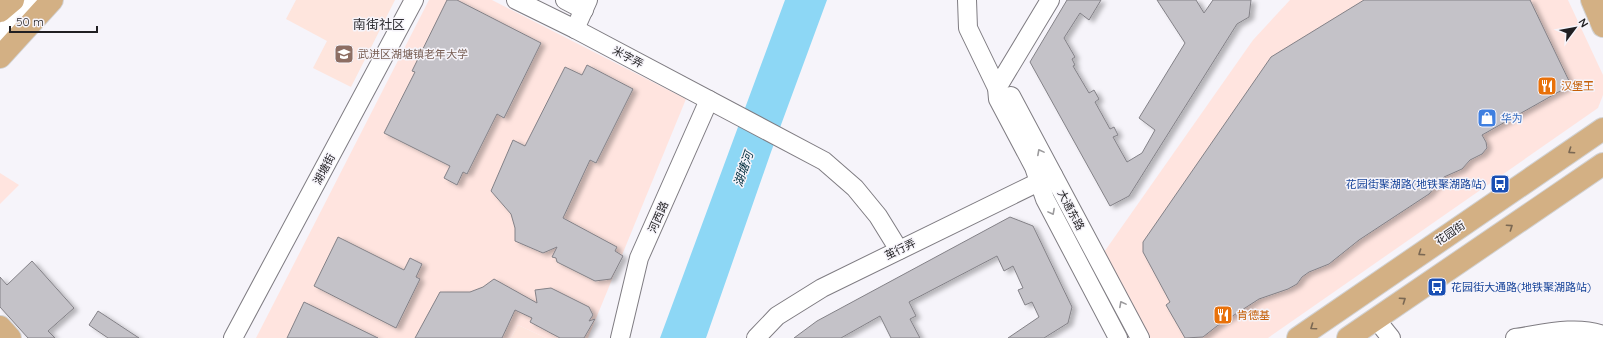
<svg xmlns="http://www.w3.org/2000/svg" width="1603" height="338" viewBox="0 0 1603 338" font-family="Quicksand,'Noto Sans SC',sans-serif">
	<defs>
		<filter id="shadow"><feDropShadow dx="4.5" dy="2.5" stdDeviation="2" flood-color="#0004"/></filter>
	</defs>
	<rect width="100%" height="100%" fill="#f6f4fa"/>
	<g fill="#ffe4df">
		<polygon points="429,0 492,0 686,99 588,338 546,338 518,325 511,338 256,338"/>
		<polygon points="1290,0 1568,0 1603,75 1603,95 1598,108 1268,338 1148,338 1102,255 1253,40"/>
		<polygon points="0,173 19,185 0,204"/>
	</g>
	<g fill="#fee5dd">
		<polygon points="296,0 395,0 351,87 313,68 327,41 286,19"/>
		<polygon points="518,325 546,338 511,338"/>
	</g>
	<polygon fill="#8dd7f5" points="785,0 827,0 771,152 706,338 660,338"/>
	<g fill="#c4c2c8" stroke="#838187" filter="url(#shadow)">
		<polygon points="447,0 457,0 541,43 504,118 497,114 467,174 463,172 457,185 444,178 450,166 384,133 415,72 412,71"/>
		<polygon points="1067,0 1101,0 1089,20 1080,13 1064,38 1075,57 1072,59 1075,65 1073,66 1089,93 1094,90 1099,99 1095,102 1110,129 1114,127 1118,135 1113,137 1127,162 1142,153 1155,130 1139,118 1185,43 1157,0 1196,0 1204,13 1213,0 1251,0 1249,17 1237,24 1129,196 1110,206 1030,62"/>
		<polygon points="1364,0 1530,0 1571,85 1482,135 1486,142 1487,148 1482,154 1470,160 1462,169 1444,177 1429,194 1359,240 1329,264 1309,272 1302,277 1297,284 1288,289 1259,299 1217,326 1203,337 1185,338 1166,305 1170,302 1143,252 1143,242 1271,57"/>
		<polygon points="587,65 633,89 596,163 590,160 563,218 617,247 615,251 623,256 611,279 595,281 557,262 556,258 552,257 557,247 543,253 515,241 515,228 511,214 491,191 513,140 525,146 565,67 582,75"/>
		<polygon points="1010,217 1033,226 1072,307 1068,323 1044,338 1008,338 1039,317 1032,302 1025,305 1018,290 1023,288 1013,266 1004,271 997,256 909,302 916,316 910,319 920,338 891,338 880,316 841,338 794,338 817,321"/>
		<polygon points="338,237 404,270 410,258 422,264 416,277 420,279 396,328 314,286"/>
		<polygon points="32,261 74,308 48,331 55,338 28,338 0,307 0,277 7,285"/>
		<polygon points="494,279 537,303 535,290 551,288 589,307 593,315 589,321 595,319 584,338 560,338 530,322 532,318 515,310 502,338 415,338 440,292 470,292 483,287"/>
		<polygon points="304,302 378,338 287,338"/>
		<polygon points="98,311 139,338 108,338 89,325"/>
	</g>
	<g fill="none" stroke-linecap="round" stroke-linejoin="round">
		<defs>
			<g id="minor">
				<polyline points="516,0 575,29 824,161 855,188 878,216 899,250"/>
				<polyline points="565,0 584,10"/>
				<polyline points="967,0 968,28 997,88 998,99 1034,167 1045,199 1118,338"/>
				<polyline points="575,29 588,0"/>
				<polyline points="0,35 38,0"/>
				<polyline points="997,88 1050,0"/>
				<polyline points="1011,96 1140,338"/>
				<polyline points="1375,318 1391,338"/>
				<polyline points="233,338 414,0"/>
				<polyline points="620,338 639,258 709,100"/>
				<polyline points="756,338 777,316 822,288 1053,175"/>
				<path d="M1515,338C1543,334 1576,325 1603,335"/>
			</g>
			<g id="major">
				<polyline points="1592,0 1603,26"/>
				<polyline points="0,11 13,0"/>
				<polyline points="0,57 52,0"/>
				<polyline points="0,327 10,338"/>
				<polyline points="1298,338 1603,129"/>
				<polyline points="1348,338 1603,164"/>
			</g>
		</defs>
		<use href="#minor" stroke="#7f7c82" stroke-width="20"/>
		<use href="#major" stroke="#d2d2d3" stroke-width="24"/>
		<use href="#minor" stroke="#fff" stroke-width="18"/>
		<use href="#major" stroke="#d3b084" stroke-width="22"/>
	</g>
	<defs><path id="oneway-chevron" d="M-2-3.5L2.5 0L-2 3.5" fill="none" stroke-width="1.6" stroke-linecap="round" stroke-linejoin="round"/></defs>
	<g stroke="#7a6853">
		<use href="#oneway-chevron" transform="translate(1571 151) rotate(146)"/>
		<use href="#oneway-chevron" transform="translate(1510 227) rotate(-34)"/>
		<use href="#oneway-chevron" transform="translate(1421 253) rotate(146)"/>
		<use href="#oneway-chevron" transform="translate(1403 300) rotate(-34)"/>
		<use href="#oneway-chevron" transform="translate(1313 327) rotate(145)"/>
	</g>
	<g stroke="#9b9a9c">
		<use href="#oneway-chevron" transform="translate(1040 152) rotate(-118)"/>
		<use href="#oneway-chevron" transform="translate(1052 212) rotate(62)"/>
		<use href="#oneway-chevron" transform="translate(1122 304) rotate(-118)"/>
	</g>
	<defs>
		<symbol id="university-square" viewBox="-11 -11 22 22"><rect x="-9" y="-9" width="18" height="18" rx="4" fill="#8d6e63" stroke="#f6f4fa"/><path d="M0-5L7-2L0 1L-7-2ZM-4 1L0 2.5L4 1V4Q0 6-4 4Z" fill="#fff"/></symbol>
		<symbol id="restaurant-square" viewBox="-11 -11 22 22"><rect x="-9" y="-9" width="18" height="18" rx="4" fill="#e8710a" stroke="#f6f4fa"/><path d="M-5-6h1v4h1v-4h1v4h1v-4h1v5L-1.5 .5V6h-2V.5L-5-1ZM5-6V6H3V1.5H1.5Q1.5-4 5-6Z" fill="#fff"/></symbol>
		<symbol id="shop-square" viewBox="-11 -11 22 22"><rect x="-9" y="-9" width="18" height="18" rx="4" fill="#3f7fe0" stroke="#f6f4fa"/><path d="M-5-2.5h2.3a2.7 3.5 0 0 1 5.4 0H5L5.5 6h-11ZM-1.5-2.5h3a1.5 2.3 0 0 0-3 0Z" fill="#fff"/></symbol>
		<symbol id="bus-square" viewBox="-11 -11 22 22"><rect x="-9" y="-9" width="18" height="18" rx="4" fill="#1a4fb4" stroke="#f6f4fa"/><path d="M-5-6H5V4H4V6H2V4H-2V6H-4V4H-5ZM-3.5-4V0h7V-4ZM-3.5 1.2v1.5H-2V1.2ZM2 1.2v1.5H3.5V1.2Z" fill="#fff"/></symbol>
	</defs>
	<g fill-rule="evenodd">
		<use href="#university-square" x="333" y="43" width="22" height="22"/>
		<use href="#restaurant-square" x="1536" y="75" width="22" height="22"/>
		<use href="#shop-square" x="1476" y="107" width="22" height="22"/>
		<use href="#bus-square" x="1489" y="173" width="22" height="22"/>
		<use href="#bus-square" x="1426" y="276" width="22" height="22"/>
		<use href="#restaurant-square" x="1212" y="304" width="22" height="22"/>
	</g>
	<g text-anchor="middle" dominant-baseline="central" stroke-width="3" stroke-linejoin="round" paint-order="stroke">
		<g font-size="11" fill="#785e54" stroke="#f6f4fa" text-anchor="start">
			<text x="358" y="54">武进区湖塘镇老年大学</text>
		</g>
		<g font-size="11" fill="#201f22" stroke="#f6f4fa">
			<text transform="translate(628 57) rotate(28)">米字弄</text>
			<text transform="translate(324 169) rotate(-62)">湖塘街</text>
			<text transform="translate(1071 210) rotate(62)">大通东路</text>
			<text transform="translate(658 217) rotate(-66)">河西路</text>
			<text transform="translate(1450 233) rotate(-34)">花园街</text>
			<text transform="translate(900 249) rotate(-26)">茧行弄</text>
		</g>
		<g font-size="11" fill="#c56008" stroke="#f6f4fa" text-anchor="start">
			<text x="1561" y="86">汉堡王</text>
			<text x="1237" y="315">肯德基</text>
		</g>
		<g font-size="11" fill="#366cbe" stroke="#f6f4fa" text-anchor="start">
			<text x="1501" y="118">华为</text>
		</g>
		<g font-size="11" fill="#164399" stroke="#f6f4fa" text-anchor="end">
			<text x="1486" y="184">花园街聚湖路(地铁聚湖路站)</text>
			<text x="1451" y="287" text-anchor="start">花园街大通路(地铁聚湖路站)</text>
		</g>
		<g font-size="12" font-style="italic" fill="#002e3d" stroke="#f6f4fa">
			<text transform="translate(743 169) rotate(-71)">湖塘河</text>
		</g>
		<g font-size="13" fill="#2f2e33" stroke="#f6f4fa">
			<text x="379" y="24">南街社区</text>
		</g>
	</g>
	<g transform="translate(1575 28) rotate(58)" stroke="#f6f4fa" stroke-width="3" paint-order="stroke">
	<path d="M0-3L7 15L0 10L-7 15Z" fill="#201f22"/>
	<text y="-6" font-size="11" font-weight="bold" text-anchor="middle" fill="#201f22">N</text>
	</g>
	<path d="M10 26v6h87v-6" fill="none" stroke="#201f22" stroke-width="2"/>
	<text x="16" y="26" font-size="12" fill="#201f22" stroke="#f6f4fa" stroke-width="3" paint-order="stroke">50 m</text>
</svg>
